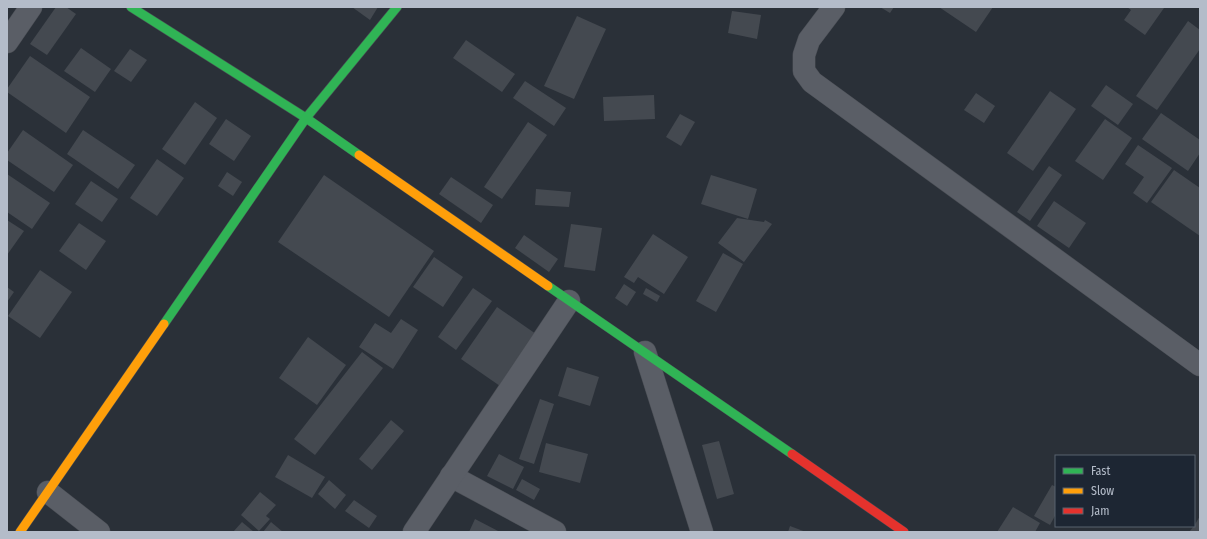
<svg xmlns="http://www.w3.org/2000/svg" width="1207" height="539" viewBox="0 0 1207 539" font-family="'Fira Sans Condensed',sans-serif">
	<rect width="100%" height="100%" fill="#2a3038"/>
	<g fill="#444950">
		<polygon points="56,7 66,7 76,14 47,55 30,44"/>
		<polygon points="352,7 378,7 370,20"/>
		<polygon points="880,7 894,7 890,13"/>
		<polygon points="939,7 993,7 976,32"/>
		<polygon points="1127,7 1162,7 1164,8 1145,35 1124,20 1131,10"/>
		<polygon points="732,11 761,15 757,39 728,33"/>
		<polygon points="577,16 606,29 574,99 544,86"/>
		<polygon points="1188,21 1200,30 1200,49 1157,110 1136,96"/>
		<polygon points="466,40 515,74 502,92 453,58"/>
		<polygon points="81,48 111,69 95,92 64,71"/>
		<polygon points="130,49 147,60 131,82 114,71"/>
		<polygon points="30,56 90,97 66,133 7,92 7,89"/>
		<polygon points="525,81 566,108 554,126 513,98"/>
		<polygon points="1106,85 1133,104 1118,125 1091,106"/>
		<polygon points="1050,91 1076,109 1033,171 1007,153"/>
		<polygon points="976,93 995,106 984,123 964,110"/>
		<polygon points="654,95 655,119 604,121 603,97"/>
		<polygon points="195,102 217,118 185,165 162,149"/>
		<polygon points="1161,113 1200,140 1200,153 1188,171 1142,139"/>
		<polygon points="680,114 695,122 681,146 666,137"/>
		<polygon points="226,119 251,136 234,161 209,144"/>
		<polygon points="1105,119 1132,138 1103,180 1075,161"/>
		<polygon points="528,122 547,135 502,199 484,187"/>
		<polygon points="23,130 73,165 54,192 7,160 7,153"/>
		<polygon points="83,130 135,165 118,189 67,154"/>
		<polygon points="1138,145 1172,168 1147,203 1133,193 1144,177 1125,164"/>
		<polygon points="157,159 184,178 157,216 130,198"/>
		<polygon points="1049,166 1062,175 1030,221 1017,212"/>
		<polygon points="1174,170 1200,188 1200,236 1151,202"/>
		<polygon points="227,172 242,182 233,196 218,186"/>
		<polygon points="7,174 50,203 32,229 7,212"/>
		<polygon points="324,175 434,251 389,317 278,242"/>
		<polygon points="711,175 757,189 748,219 701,204"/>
		<polygon points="451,177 493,205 481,223 439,194"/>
		<polygon points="91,181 118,199 102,222 75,204"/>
		<polygon points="536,189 571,192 569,207 535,205"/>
		<polygon points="1054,201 1086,223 1069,248 1037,226"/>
		<polygon points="737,218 764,222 765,220 772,224 744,262 718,243"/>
		<polygon points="7,220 24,231 7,255"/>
		<polygon points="79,223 106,241 86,270 59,251"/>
		<polygon points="571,224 602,228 595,271 564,267"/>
		<polygon points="653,234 688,257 664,294 638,277 634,283 624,277"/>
		<polygon points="524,235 558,259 549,272 515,248"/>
		<polygon points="723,253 743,264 716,312 696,301"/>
		<polygon points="434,257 463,277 443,307 413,287"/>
		<polygon points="40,270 72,292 40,338 8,316"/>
		<polygon points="624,284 636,292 627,306 615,298"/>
		<polygon points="7,287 14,292 7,302"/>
		<polygon points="473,288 492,301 456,350 438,337"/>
		<polygon points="646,288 660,296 657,302 643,294"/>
		<polygon points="497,307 536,334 500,386 461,359"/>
		<polygon points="401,319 418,330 393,369 359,347 375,323 391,333"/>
		<polygon points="308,337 346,365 317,405 279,378"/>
		<polygon points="362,352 383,368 315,455 294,439"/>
		<polygon points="567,367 599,377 590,406 558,396"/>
		<polygon points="540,399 554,404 534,464 519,459"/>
		<polygon points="391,420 404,431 372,470 359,459"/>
		<polygon points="719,441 734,494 717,499 702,445"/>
		<polygon points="546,443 588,454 580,483 539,472"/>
		<polygon points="499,454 524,467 513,489 487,476"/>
		<polygon points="288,455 325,477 312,498 275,477"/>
		<polygon points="522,479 540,489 534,500 516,490"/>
		<polygon points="329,480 346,495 335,509 318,494"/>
		<polygon points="1052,485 1056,487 1056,514 1050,525 1034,516"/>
		<polygon points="260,492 276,505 266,516 270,519 259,531 241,515"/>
		<polygon points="354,500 377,516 369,528 345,511"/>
		<polygon points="1013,507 1040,523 1035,532 997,532"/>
		<polygon points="1200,516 1200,532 1189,532 1194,526"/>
		<polygon points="475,519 500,532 469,532"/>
		<polygon points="242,522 254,532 233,532"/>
		<polygon points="271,522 283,532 263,532"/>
		<polygon points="790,526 806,532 788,532"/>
	</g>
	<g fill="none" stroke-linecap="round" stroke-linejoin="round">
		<defs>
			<g id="street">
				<polyline points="834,7 809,40 804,55 804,71 812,82 1200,365"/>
				<polyline points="7,42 31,7"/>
				<polyline points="645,352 702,532"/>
				<polyline points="451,476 555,532"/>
				<polyline points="48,492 99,532"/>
				<polyline points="414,532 569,301"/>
			</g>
			<g id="fast">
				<polyline points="131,7 306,118 359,155"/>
				<polyline points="548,286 792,454"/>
				<polyline points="164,324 306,118 397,7"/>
			</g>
			<g id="slow">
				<polyline points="359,155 548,286"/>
				<polyline points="20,532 164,324"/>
			</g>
			<polyline id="jam" points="792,454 904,532"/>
		</defs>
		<use href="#street" stroke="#484c53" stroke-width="23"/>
		<use href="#fast" stroke="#484c53" stroke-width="10"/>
		<use href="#slow" stroke="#484c53" stroke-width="10"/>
		<use href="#jam" stroke="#484c53" stroke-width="10"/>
		<use href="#street" stroke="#5a5e66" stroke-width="22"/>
		<use href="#fast" stroke="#30b455" stroke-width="9"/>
		<use href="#slow" stroke="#ff9f0a" stroke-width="9"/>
		<use href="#jam" stroke="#e5322d" stroke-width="9"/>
	</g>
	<rect width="1207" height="539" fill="none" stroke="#b4bcc9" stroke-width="16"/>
	<rect x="1055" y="455" width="140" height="72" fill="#1d2633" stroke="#59626f"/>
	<rect x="1063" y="468" width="20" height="6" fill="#30b455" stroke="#59626f"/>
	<text x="1091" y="475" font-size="12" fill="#b4bcc9">Fast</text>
	<rect x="1063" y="488" width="20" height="6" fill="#ff9f0a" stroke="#59626f"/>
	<text x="1091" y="495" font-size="12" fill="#b4bcc9">Slow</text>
	<rect x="1063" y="508" width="20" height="6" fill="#e5322d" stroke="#59626f"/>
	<text x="1091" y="515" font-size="12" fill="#b4bcc9">Jam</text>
</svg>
